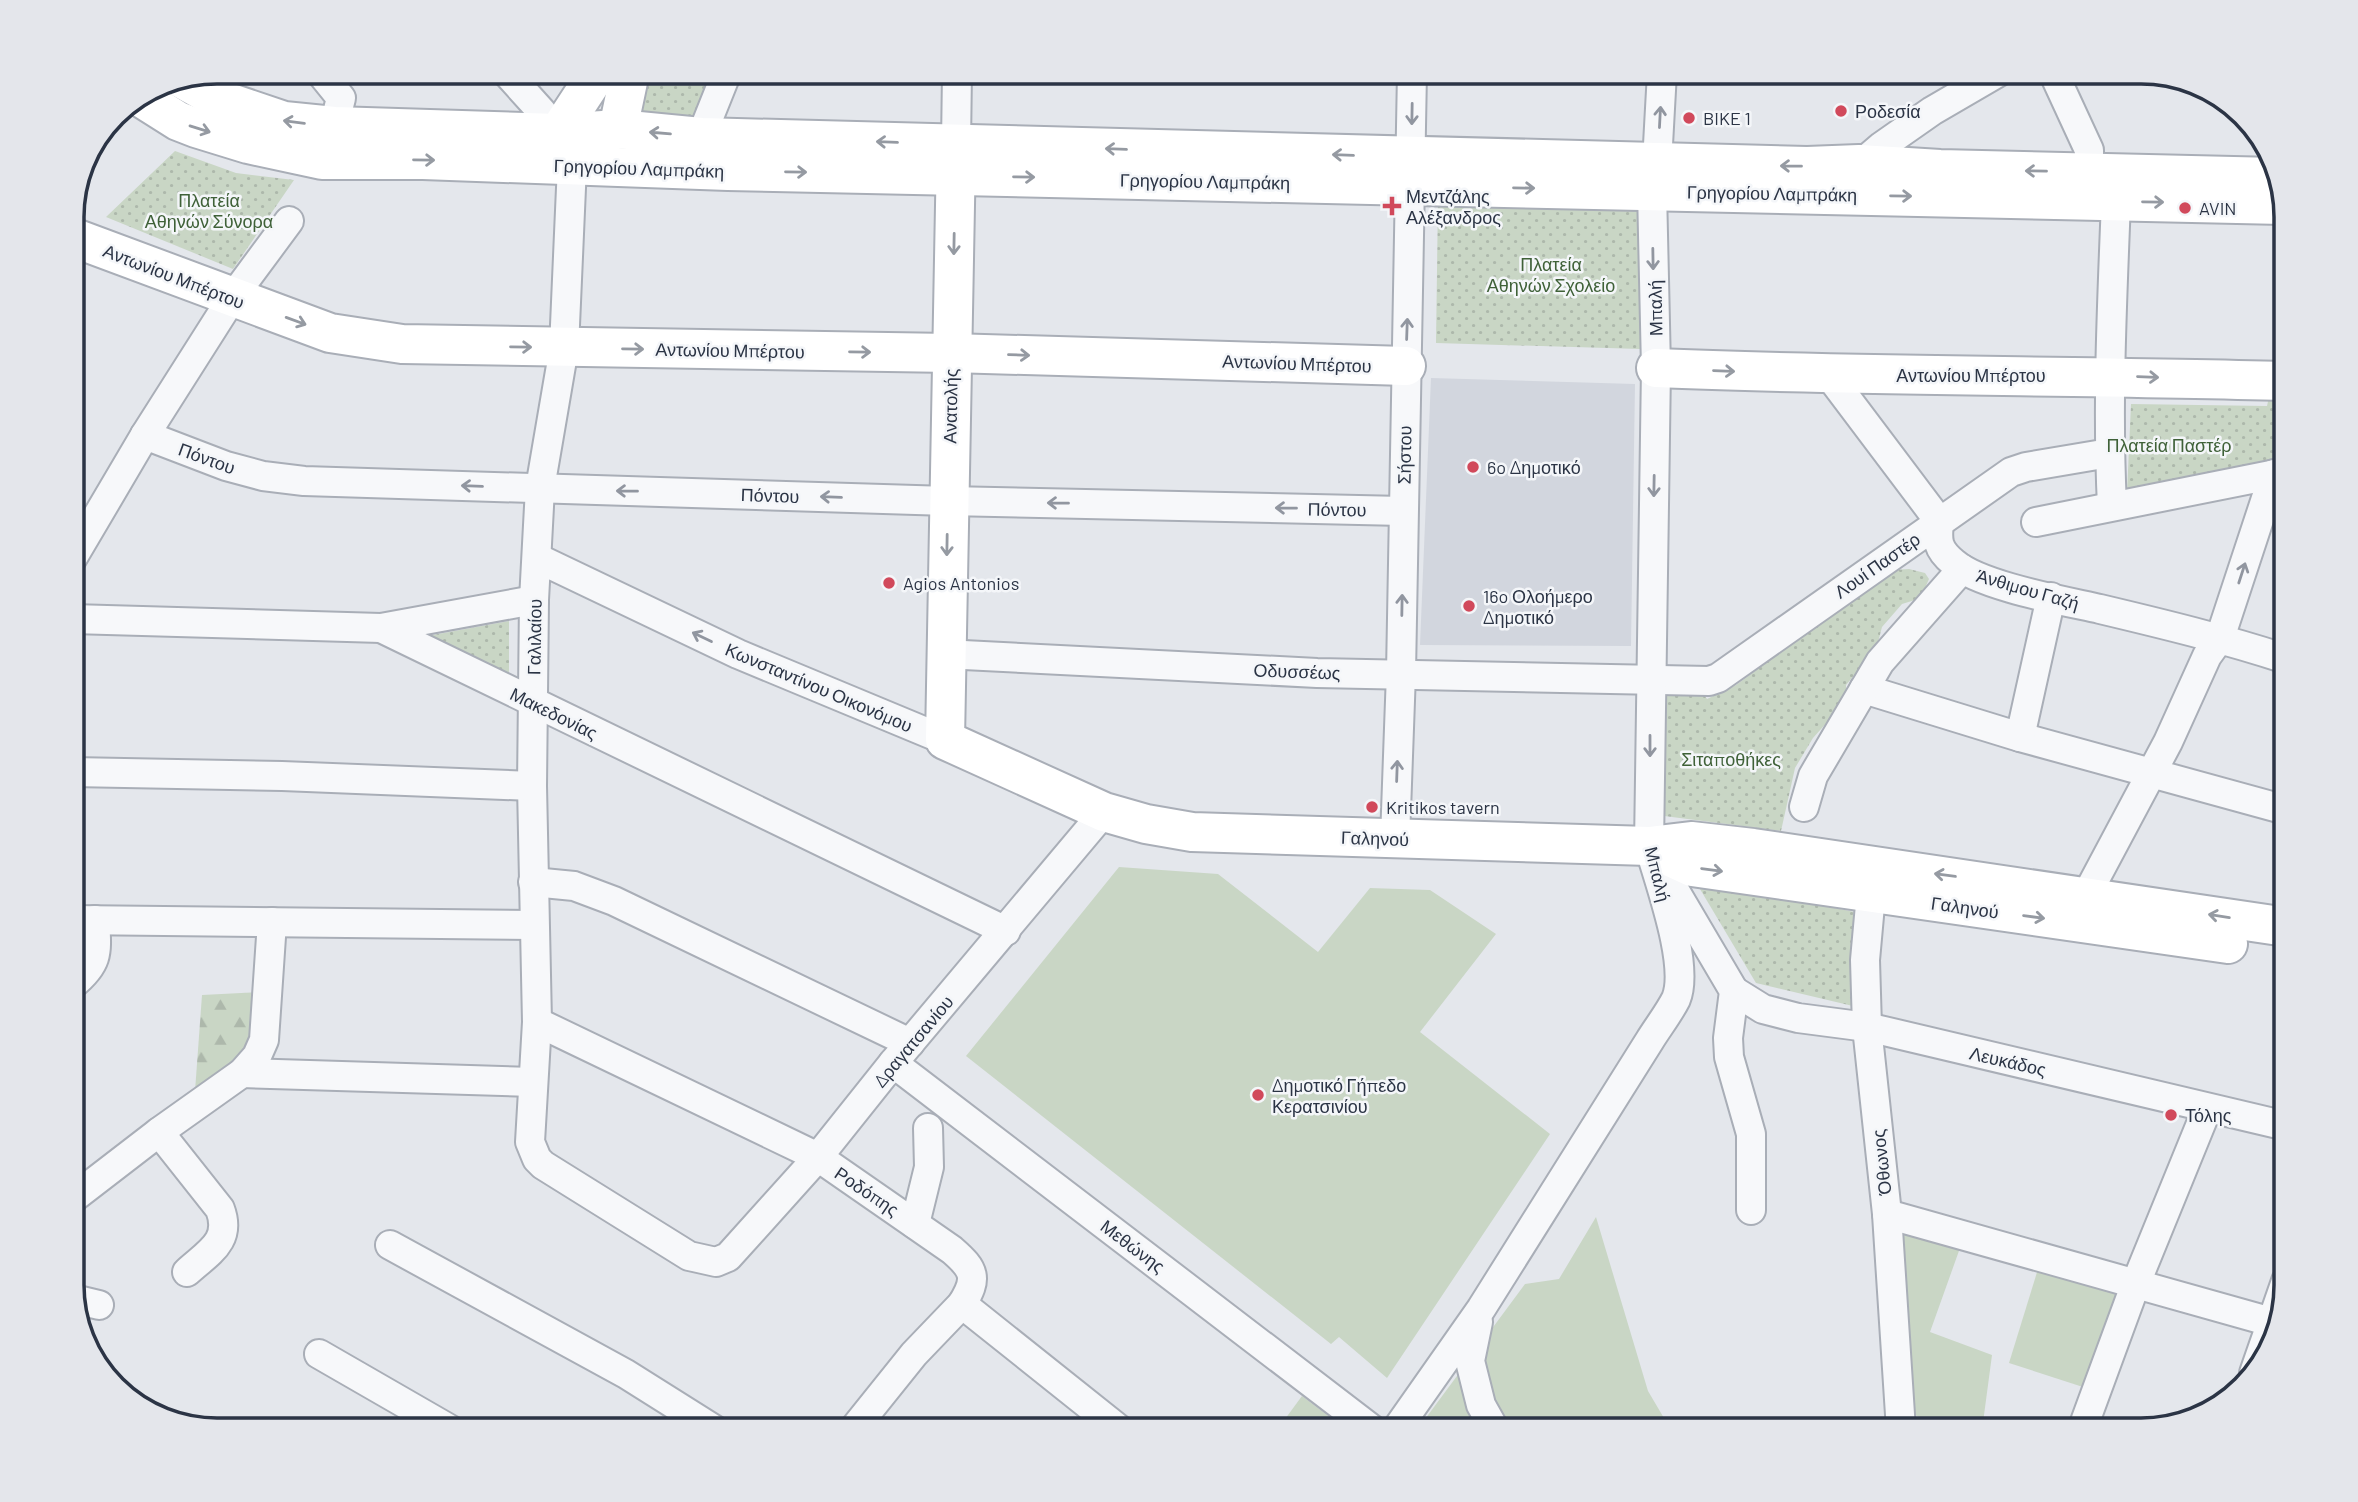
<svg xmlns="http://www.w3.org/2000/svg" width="2358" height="1502" viewBox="0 0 2358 1502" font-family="Barlow,sans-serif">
	<defs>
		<pattern id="forest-firs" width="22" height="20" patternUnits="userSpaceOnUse" patternTransform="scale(1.75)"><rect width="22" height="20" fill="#c9d6c5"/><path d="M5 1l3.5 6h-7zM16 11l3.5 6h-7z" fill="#adb8ab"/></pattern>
		<pattern id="park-dots" width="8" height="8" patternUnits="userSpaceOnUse" patternTransform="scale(1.75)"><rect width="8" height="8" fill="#c9d6c5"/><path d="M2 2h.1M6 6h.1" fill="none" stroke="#adb8ab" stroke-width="1.8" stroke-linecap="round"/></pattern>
	</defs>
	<rect width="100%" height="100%" fill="#e4e7ec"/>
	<polygon fill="#d2d6de" points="1431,378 1635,384 1631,646 1420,645"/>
	<g fill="#c9d6c5">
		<polygon points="1119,867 1218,874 1318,952 1370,888 1430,890 1496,934 1420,1032 1550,1134 1387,1378 1339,1337 1331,1344 966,1056"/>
		<polygon points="1596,1217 1648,1391 1671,1430 1417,1430 1525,1284 1559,1279"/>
		<polygon points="1900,1232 1960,1248 1930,1332 1992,1355 1982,1430 1962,1430 1911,1414"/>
		<polygon points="2038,1269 2123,1296 2086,1388 2009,1363"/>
		<polygon points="1302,1396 1347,1430 1277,1430"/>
	</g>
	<polygon fill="url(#forest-firs)" points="260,992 256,1048 195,1091 202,995"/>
	<g fill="url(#park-dots)">
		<polygon points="642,72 717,72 699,116 629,112"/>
		<polygon points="175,151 236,173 294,180 233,269 106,217"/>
		<polygon points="1438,198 1645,206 1640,349 1436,343"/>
		<polygon points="2269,397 2286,397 2286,474 2127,493 2131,404 2267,406"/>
		<polygon points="1909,569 1925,573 1929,579 1925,588 1915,600 1902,604 1882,627 1872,665 1857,672 1846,685 1846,701 1813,738 1795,768 1781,831 1664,816 1667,686 1699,688 1707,699 1736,685 1893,570"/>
		<polygon points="509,621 509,683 422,637"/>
		<polygon points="1694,879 1869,915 1874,1011 1756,983"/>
	</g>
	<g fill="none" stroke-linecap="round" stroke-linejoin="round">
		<defs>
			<g id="street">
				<polyline points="320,72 341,98 334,126"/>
				<polyline points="506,72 542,112 539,132"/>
				<polyline points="2053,72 2089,150 2089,172"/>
				<polyline points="701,137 727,72"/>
				<polyline points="956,144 957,72"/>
				<polyline points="1657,163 1662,72"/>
				<polyline points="572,165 564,348 540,488 534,600 532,786 537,1022 530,1142 537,1159 543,1165 689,1256 716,1262 728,1257 818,1157 893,1063 1104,812"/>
				<polyline points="1854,170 1882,146 1932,111 1999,72"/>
				<path d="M1829,375L1939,521C1937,541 1937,549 1954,563C1980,586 2065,601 2100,609C2163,624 2225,639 2286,659"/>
				<polyline points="145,435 226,466 263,476 304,481 948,501 1403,511"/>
				<path d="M2112,506C2107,405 2112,303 2116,201"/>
				<polyline points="2036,522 2286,472"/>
				<polyline points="537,558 738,654 945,740"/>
				<polyline points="72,559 145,435 232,298 289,221"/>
				<polyline points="72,619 381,628 1006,931"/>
				<polyline points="381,628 534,600"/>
				<polyline points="944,654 1317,673 1709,681 1718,678 2011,472 2026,467 2109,453"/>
				<polyline points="1864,689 2020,737 2286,810"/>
				<polyline points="2020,737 2051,597"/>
				<polyline points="72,772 282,776 532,786"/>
				<polyline points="1804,807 1813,776 1880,662 1962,569"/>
				<polyline points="1395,839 1401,673 1412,72"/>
				<polyline points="533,882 574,886 614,901 910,1043"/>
				<polyline points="1671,884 1734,991 1728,1038 1729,1057 1751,1134 1751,1210"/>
				<polyline points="1871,894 1865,960 1867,1027 1887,1214 1901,1430"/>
				<polyline points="2086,896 2168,742 2207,656 2220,638 2274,474"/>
				<polyline points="72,920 534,925"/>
				<path d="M72,985C99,963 97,953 95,920"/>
				<polyline points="1734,991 1763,1009 1798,1018 1867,1027 2286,1126"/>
				<path d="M537,1022L818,1157L952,1250C975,1270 978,1278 962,1304L1120,1430"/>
				<polyline points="893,1063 1373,1430"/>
				<polyline points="242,1073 533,1082"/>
				<path d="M159,1132L220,1209C232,1241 209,1252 187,1272"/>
				<polyline points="72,1199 159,1132 242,1073 257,1056 264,1040 272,922"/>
				<polyline points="1887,1214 2275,1323"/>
				<polyline points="915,1224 929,1167 928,1128"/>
				<polyline points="390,1245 626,1374 715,1430"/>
				<polyline points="74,1299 99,1305"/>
				<polyline points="1478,1322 1470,1361 1481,1405 1495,1430"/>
				<polyline points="319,1354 451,1430"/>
				<polyline points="2254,1373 2286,1281"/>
				<polyline points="853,1430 914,1354 962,1304"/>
				<path d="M1396,1430L1481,1309L1650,1040C1658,1027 1669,1013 1676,999C1690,965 1659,882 1649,846L1656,368L1652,190"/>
				<polyline points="2082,1430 2136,1283 2207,1109"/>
			</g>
			<g id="secondary">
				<polyline points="182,79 216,98 284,121 334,126 558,133 618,129 701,137 1807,166 1859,164 1940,169 2276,177"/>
				<polyline points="140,97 178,121 196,128 248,144 322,160 423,160 728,171 2283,205"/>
				<polyline points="618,129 630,72"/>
				<polyline points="558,133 598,72"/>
				<polyline points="956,152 945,740 1104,812 1146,824 1192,832 1649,846 1691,841 1753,848 2286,927"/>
				<polyline points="72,237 330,333 402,344 951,353 1406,366"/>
				<path d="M1656,368C1866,377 2076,375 2286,381"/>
				<polyline points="1666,855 1692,867 2228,944"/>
			</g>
		</defs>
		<use href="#street" stroke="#a9aeb7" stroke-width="32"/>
		<use href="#secondary" stroke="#a9aeb7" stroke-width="42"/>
		<use href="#street" stroke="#f7f8fa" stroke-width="28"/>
		<use href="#secondary" stroke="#fff" stroke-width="38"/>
	</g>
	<defs><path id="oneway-shaft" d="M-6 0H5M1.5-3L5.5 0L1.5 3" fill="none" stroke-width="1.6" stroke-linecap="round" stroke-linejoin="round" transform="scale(1.75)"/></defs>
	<g stroke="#9196a0">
		<use href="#oneway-shaft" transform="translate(1412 114) rotate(91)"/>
		<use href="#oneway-shaft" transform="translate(1660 117) rotate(-87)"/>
		<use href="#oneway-shaft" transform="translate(1653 259) rotate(89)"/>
		<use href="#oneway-shaft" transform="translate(1407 329) rotate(-88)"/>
		<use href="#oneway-shaft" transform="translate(472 486) rotate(-178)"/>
		<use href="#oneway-shaft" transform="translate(1654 486) rotate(91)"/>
		<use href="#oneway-shaft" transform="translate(627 491) rotate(-179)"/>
		<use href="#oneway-shaft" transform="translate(831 497) rotate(-178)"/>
		<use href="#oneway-shaft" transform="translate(1058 503) rotate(-179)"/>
		<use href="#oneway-shaft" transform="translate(1286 508) rotate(-179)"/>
		<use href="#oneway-shaft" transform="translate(2242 573) rotate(-72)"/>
		<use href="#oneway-shaft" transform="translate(1402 605) rotate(-89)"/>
		<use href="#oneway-shaft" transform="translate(702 637) rotate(-154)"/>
		<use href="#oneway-shaft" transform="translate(1650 746) rotate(90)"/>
		<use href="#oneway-shaft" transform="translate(1397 771) rotate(-88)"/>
	</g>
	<g stroke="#959aa2">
		<use href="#oneway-shaft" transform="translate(294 122) rotate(-173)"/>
		<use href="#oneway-shaft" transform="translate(200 129) rotate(17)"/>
		<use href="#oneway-shaft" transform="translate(660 133) rotate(-175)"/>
		<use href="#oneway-shaft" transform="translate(887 142) rotate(-178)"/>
		<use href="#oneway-shaft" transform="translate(1116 149) rotate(-178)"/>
		<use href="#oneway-shaft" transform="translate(1343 155) rotate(-178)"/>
		<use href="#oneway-shaft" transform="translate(424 160) rotate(1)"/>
		<use href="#oneway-shaft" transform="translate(1791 166) rotate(-179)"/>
		<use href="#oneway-shaft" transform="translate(2036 171) rotate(-179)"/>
		<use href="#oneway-shaft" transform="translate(796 172) rotate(1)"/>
		<use href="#oneway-shaft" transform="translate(1024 177) rotate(1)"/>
		<use href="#oneway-shaft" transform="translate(1524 188) rotate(1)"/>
		<use href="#oneway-shaft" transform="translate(1901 196) rotate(1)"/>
		<use href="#oneway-shaft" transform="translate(2153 202) rotate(1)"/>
		<use href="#oneway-shaft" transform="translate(954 244) rotate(91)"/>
		<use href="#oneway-shaft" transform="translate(296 321) rotate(20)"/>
		<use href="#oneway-shaft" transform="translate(521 347) rotate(1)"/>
		<use href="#oneway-shaft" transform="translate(633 349) rotate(1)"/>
		<use href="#oneway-shaft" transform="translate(860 352) rotate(1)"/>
		<use href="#oneway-shaft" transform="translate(1019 355) rotate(2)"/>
		<use href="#oneway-shaft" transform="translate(1724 371) rotate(2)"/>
		<use href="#oneway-shaft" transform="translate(2148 377) rotate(2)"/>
		<use href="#oneway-shaft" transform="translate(947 545) rotate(91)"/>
		<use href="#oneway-shaft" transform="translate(1712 870) rotate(8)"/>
		<use href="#oneway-shaft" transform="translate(1945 875) rotate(-172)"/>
		<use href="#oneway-shaft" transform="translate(2219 916) rotate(-171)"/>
		<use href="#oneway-shaft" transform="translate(2034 917) rotate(8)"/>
	</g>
	<g fill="#d1495b" stroke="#f4f6f9" stroke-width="2.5">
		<circle cx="1841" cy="111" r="7"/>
		<circle cx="1689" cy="118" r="7"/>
		<path d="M1388.5 195.5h7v7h7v7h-7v7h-7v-7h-7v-7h7z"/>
		<circle cx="2185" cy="208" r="7"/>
		<circle cx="1473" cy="467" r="7"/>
		<circle cx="889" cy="583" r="7"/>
		<circle cx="1469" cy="606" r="7"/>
		<circle cx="1372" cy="807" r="7"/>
		<circle cx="1258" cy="1095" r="7"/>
		<circle cx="2171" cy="1115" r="7"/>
	</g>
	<g text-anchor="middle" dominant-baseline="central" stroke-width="5" stroke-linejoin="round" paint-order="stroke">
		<g font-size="18" fill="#2b3445" stroke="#f4f6f9" text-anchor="start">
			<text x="1855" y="111">Ροδεσία</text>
			<text x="1703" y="118">BIKE 1</text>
			<text x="1406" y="196">Μεντζάλης<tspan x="1406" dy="21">Αλέξανδρος</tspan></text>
			<text x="2199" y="208">AVIN</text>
			<text x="1487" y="467">6o Δημοτικό</text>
			<text x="903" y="583">Agios Antonios</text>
			<text x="1483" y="596">16o Ολοήμερο<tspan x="1483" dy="21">Δημοτικό</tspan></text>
			<text x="1386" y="807">Kritikos tavern</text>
			<text x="1272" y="1085">Δημοτικό Γήπεδο<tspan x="1272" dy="21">Κερατσινίου</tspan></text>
			<text x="2185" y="1115">Τόλης</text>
		</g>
		<g font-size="18" fill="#2b3445" stroke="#f4f6f9">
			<text transform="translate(639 168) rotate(2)">Γρηγορίου Λαμπράκη</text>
			<text transform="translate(1205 181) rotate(1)">Γρηγορίου Λαμπράκη</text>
			<text transform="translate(1772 193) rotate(1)">Γρηγορίου Λαμπράκη</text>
			<text transform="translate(174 276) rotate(21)">Αντωνίου Μπέρτου</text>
			<text transform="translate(1655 308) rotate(-91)">Μπαλή</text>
			<text transform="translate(730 350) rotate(1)">Αντωνίου Μπέρτου</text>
			<text transform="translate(1297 363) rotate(2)">Αντωνίου Μπέρτου</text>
			<text x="1971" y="375">Αντωνίου Μπέρτου</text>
			<text transform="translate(950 406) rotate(-89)">Ανατολής</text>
			<text transform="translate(1404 455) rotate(-89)">Σήστου</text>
			<text transform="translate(207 458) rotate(20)">Πόντου</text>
			<text transform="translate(770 495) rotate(2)">Πόντου</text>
			<text transform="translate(1337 509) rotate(1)">Πόντου</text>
			<text transform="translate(1877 565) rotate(-35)">Λουί Παστέρ</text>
			<text transform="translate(2028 589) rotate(16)">Άνθιμου Γαζή</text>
			<text transform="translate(534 637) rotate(-89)">Γαλιλαίου</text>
			<text transform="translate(1297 671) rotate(2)">Οδυσσέως</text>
			<text transform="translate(819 687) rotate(23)">Κωνσταντίνου Οικονόμου</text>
			<text transform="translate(554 713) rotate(26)">Μακεδονίας</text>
			<text transform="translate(1375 838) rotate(2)">Γαληνού</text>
			<text transform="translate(1658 874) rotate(76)">Μπαλή</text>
			<text transform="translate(1965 907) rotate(8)">Γαληνού</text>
			<text transform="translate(913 1041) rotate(-50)">Δραγατσανίου</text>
			<text transform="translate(2008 1061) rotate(13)">Λευκάδος</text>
			<text transform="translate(1881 1162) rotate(-96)">Όθωνος</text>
			<text transform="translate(867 1191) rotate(34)">Ροδόπης</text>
			<text transform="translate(1133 1246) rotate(37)">Μεθώνης</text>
		</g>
		<g font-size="18" fill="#3f6138" stroke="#f4f6f9">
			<text x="209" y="200">Πλατεία<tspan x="209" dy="21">Αθηνών Σύνορα</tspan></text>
			<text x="1551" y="264">Πλατεία<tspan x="1551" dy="21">Αθηνών Σχολείο</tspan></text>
			<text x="2169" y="445">Πλατεία Παστέρ</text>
			<text x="1731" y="759">Σιταποθήκες</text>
		</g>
	</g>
	<path d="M0 0H2358V1502H0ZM217 84H2141A133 133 0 0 1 2274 217V1285A133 133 0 0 1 2141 1418H217A133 133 0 0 1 84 1285V217A133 133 0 0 1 217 84Z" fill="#e4e6eb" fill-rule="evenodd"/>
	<path fill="none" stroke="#2b3445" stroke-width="3.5" d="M217 84H2141A133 133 0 0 1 2274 217V1285A133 133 0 0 1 2141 1418H217A133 133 0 0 1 84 1285V217A133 133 0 0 1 217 84Z"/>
</svg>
